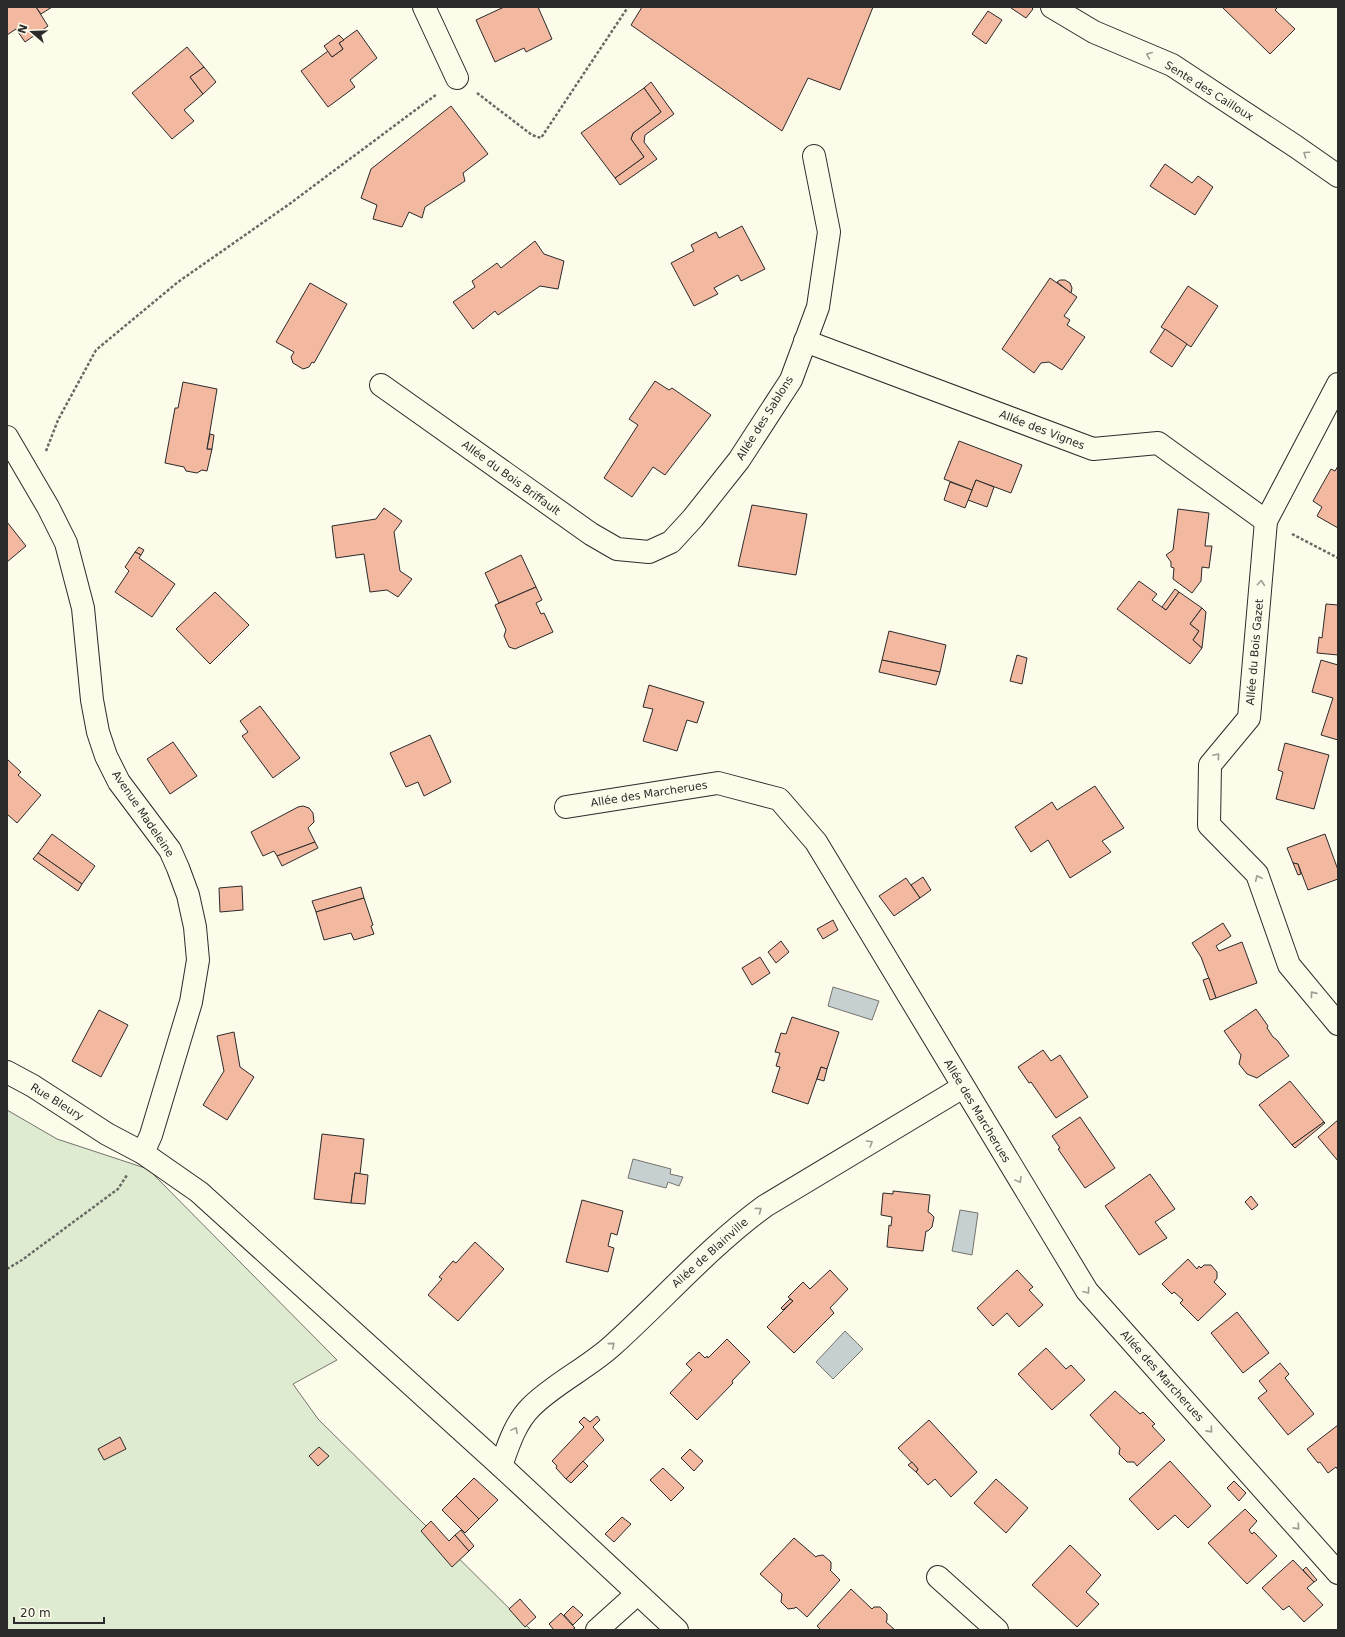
<svg xmlns="http://www.w3.org/2000/svg" width="1345" height="1637" viewBox="0 0 1345 1637" font-family="'DejaVu Sans',sans-serif">
	<rect width="100%" height="100%" fill="#fdfbea"/>
	<polygon fill="#deebd1" stroke="#74746e" points="7,1110 57,1139 148,1169 337,1360 293,1384 318,1419 531,1630 7,1630"/>
	<g fill="#c7d0d0" stroke="#74746e">
		<polygon points="833,987 879,1001 872,1020 828,1006"/>
		<polygon points="633,1159 671,1169 670,1174 683,1177 679,1186 668,1182 666,1188 628,1178"/>
		<polygon points="960,1210 978,1213 972,1255 952,1251"/>
		<polygon points="845,1331 863,1349 833,1379 816,1362"/>
	</g>
	<g fill="#f2b8a0" stroke="#2b2b2b">
		<polygon points="7,7 36,7 48,26 25,42 16,29 7,35"/>
		<polygon points="36,7 52,7 41,14"/>
		<polygon points="504,7 538,7 552,39 526,52 524,48 495,62 476,20"/>
		<polygon points="642,7 873,7 840,90 808,78 782,131 631,25"/>
		<polygon points="1012,7 1031,7 1033,9 1026,18 1011,8"/>
		<polygon points="1222,7 1278,7 1275,10 1295,29 1270,54"/>
		<polygon points="988,11 1002,20 986,44 972,34"/>
		<polygon points="357,30 377,58 350,80 355,87 328,107 301,71 328,51 332,57 343,49 339,43"/>
		<polygon points="339,35 344,40 339,43 343,49 332,57 324,46"/>
		<polygon points="187,47 204,67 190,77 203,94 184,110 194,121 172,139 132,93"/>
		<polygon points="204,67 216,82 203,94 190,77"/>
		<polygon points="651,82 674,114 645,135 644,142 657,159 620,185 615,178 644,157 631,139 633,133 661,112 644,88"/>
		<polygon points="644,88 661,112 633,133 631,139 644,157 615,178 581,133"/>
		<polygon points="451,106 488,154 463,173 465,181 425,207 422,218 409,212 402,227 373,219 377,205 361,198 371,169"/>
		<polygon points="1165,164 1192,183 1198,176 1213,187 1195,215 1150,186"/>
		<polygon points="742,226 765,269 741,281 738,275 714,288 718,294 694,306 671,263 694,251 691,245 716,232 719,238"/>
		<polygon points="535,241 544,254 564,261 558,289 540,286 498,315 495,311 473,329 453,302 475,287 472,281 497,263 501,268"/>
		<polygon points="1050,278 1077,297 1064,316 1070,320 1067,325 1085,337 1062,370 1049,362 1041,363 1034,373 1002,349"/>
		<polygon points="1060,280 1065,280 1070,283 1072,288 1071,293 1057,282"/>
		<polygon points="310,283 347,304 314,363 312,362 309,367 303,369 293,363 291,357 294,352 276,342"/>
		<polygon points="1188,286 1218,306 1191,347 1161,327"/>
		<polygon points="1165,329 1187,344 1172,367 1150,352"/>
		<polygon points="655,381 669,390 672,388 711,415 665,475 653,467 632,497 604,478 638,425 629,419"/>
		<polygon points="183,382 217,389 207,449 212,449 207,471 202,470 197,473 186,471 184,467 165,463 175,408 178,408"/>
		<polygon points="210,434 214,435 212,449 207,449"/>
		<polygon points="959,441 1022,465 1011,493 976,480 972,490 944,479"/>
		<polygon points="1338,466 1338,528 1317,516 1322,507 1313,501 1331,469 1335,471"/>
		<polygon points="976,480 994,487 987,507 968,500"/>
		<polygon points="950,482 972,490 965,508 944,500"/>
		<polygon points="752,505 807,514 796,575 738,566"/>
		<polygon points="384,508 402,521 394,532 400,571 412,579 398,597 387,590 370,592 364,554 336,558 332,526 376,519"/>
		<polygon points="1178,509 1209,513 1205,546 1212,546 1209,568 1202,567 1201,581 1192,593 1173,579 1174,568 1171,567 1171,562 1166,555 1173,550"/>
		<polygon points="7,522 26,546 7,562"/>
		<polygon points="139,547 144,550 141,555 135,552"/>
		<polygon points="135,552 141,555 139,558 175,584 152,617 115,592 129,571 125,567"/>
		<polygon points="521,555 536,587 499,603 485,573"/>
		<polygon points="1139,581 1157,594 1152,600 1166,610 1179,592 1202,608 1190,624 1199,631 1193,640 1202,648 1190,664 1117,609"/>
		<polygon points="536,587 542,600 536,603 541,614 544,613 553,632 515,649 509,647 504,636 506,630 495,605"/>
		<polygon points="1175,589 1179,592 1166,610 1162,607"/>
		<polygon points="215,592 249,625 210,664 176,629"/>
		<polygon points="1326,604 1338,605 1338,655 1317,653 1319,637 1322,638"/>
		<polygon points="1202,608 1206,612 1202,648 1193,640 1199,631 1190,624"/>
		<polygon points="889,631 946,645 940,672 882,660"/>
		<polygon points="1017,655 1027,658 1022,684 1010,681"/>
		<polygon points="882,660 940,672 936,685 879,672"/>
		<polygon points="1321,660 1338,665 1338,740 1321,735 1333,698 1312,692"/>
		<polygon points="649,685 704,702 697,723 687,720 677,751 643,741 653,709 643,707"/>
		<polygon points="260,706 300,758 273,778 242,736 248,732 240,721"/>
		<polygon points="430,735 451,782 424,796 418,782 406,787 390,753"/>
		<polygon points="173,742 197,776 170,794 147,759"/>
		<polygon points="1285,743 1329,755 1314,809 1276,799 1283,772 1278,770"/>
		<polygon points="7,759 21,772 18,775 41,795 17,823 7,814"/>
		<polygon points="1095,786 1124,828 1102,841 1111,852 1070,878 1048,840 1031,852 1015,827 1052,802 1057,810"/>
		<polygon points="303,806 309,808 313,813 314,822 308,828 315,842 277,856 274,851 263,856 251,832 298,807"/>
		<polygon points="52,834 95,866 82,884 38,853"/>
		<polygon points="1325,834 1338,870 1338,879 1308,890 1298,864 1293,863 1287,848"/>
		<polygon points="315,842 318,848 282,866 277,856"/>
		<polygon points="38,853 82,884 78,891 33,859"/>
		<polygon points="1293,863 1298,864 1301,874 1298,875"/>
		<polygon points="923,877 931,890 920,898 911,885"/>
		<polygon points="906,878 920,898 894,916 879,896"/>
		<polygon points="242,886 243,910 220,912 219,888"/>
		<polygon points="361,887 364,898 316,912 312,901"/>
		<polygon points="364,898 373,925 371,926 374,934 354,940 351,933 324,940 316,912"/>
		<polygon points="833,920 838,930 823,939 817,929"/>
		<polygon points="1223,923 1231,936 1216,946 1219,951 1242,942 1257,983 1216,998 1201,957 1192,943"/>
		<polygon points="781,941 789,952 776,963 768,952"/>
		<polygon points="760,957 770,973 752,985 742,968"/>
		<polygon points="1209,978 1216,998 1210,1000 1203,980"/>
		<polygon points="1256,1009 1268,1026 1267,1028 1273,1037 1277,1040 1289,1056 1257,1078 1247,1074 1239,1064 1241,1055 1224,1031"/>
		<polygon points="99,1010 128,1025 101,1077 72,1061"/>
		<polygon points="792,1017 839,1032 827,1069 821,1067 808,1104 772,1092 780,1067 776,1066 780,1053 775,1052 781,1033 786,1034"/>
		<polygon points="234,1032 240,1067 254,1077 227,1120 203,1105 224,1071 217,1036"/>
		<polygon points="1043,1050 1051,1061 1060,1055 1088,1097 1056,1118 1031,1082 1029,1083 1018,1067"/>
		<polygon points="821,1067 827,1069 824,1081 817,1079"/>
		<polygon points="1290,1081 1324,1122 1292,1145 1259,1105"/>
		<polygon points="1080,1117 1115,1168 1085,1188 1058,1149 1060,1148 1052,1136"/>
		<polygon points="1338,1120 1338,1161 1318,1137"/>
		<polygon points="1324,1122 1325,1123 1295,1148 1292,1145"/>
		<polygon points="322,1134 364,1139 360,1174 355,1173 351,1203 314,1199"/>
		<polygon points="355,1173 368,1175 365,1204 351,1203"/>
		<polygon points="1150,1174 1175,1209 1155,1222 1167,1238 1139,1255 1105,1206"/>
		<polygon points="893,1191 930,1195 928,1212 930,1213 934,1217 932,1227 928,1231 926,1231 923,1251 887,1247 889,1225 891,1226 892,1217 881,1215 883,1193 893,1194"/>
		<polygon points="1251,1196 1258,1205 1252,1210 1245,1202"/>
		<polygon points="582,1200 623,1211 617,1235 611,1233 608,1246 614,1248 608,1272 566,1262"/>
		<polygon points="475,1242 504,1269 458,1321 428,1295 442,1279 439,1277 453,1261 456,1263"/>
		<polygon points="1188,1259 1197,1269 1199,1266 1201,1268 1204,1265 1211,1265 1217,1272 1217,1278 1214,1282 1226,1294 1198,1321 1180,1303 1183,1300 1174,1292 1172,1294 1162,1284"/>
		<polygon points="830,1270 848,1289 830,1308 834,1313 794,1353 767,1327 793,1301 788,1297 803,1282 810,1289"/>
		<polygon points="1017,1270 1033,1287 1029,1290 1043,1305 1019,1327 1007,1313 993,1326 977,1308"/>
		<polygon points="790,1299 793,1301 783,1310 781,1308"/>
		<polygon points="1237,1312 1269,1353 1243,1373 1211,1333"/>
		<polygon points="727,1339 750,1362 732,1381 733,1383 697,1420 670,1393 692,1370 686,1364 699,1352 705,1358 707,1356 708,1358"/>
		<polygon points="1046,1348 1066,1369 1071,1365 1085,1380 1052,1410 1018,1374"/>
		<polygon points="1280,1363 1289,1374 1285,1378 1314,1414 1288,1435 1258,1398 1267,1391 1259,1381"/>
		<polygon points="1115,1391 1140,1414 1143,1412 1155,1424 1152,1426 1165,1440 1137,1466 1134,1462 1127,1462 1119,1454 1120,1448 1090,1415"/>
		<polygon points="597,1416 600,1420 593,1427 604,1440 566,1479 556,1468 557,1466 552,1461 584,1427 579,1422 584,1417 590,1422"/>
		<polygon points="929,1420 977,1472 951,1497 935,1479 928,1485 916,1472 918,1469 898,1448"/>
		<polygon points="1338,1425 1338,1470 1336,1467 1328,1473 1320,1462 1318,1463 1307,1449"/>
		<polygon points="120,1437 126,1449 104,1460 98,1449"/>
		<polygon points="319,1447 329,1456 318,1466 309,1456"/>
		<polygon points="690,1449 703,1461 694,1471 681,1458"/>
		<polygon points="583,1461 588,1466 571,1483 566,1479"/>
		<polygon points="1170,1461 1211,1506 1188,1528 1175,1515 1158,1530 1129,1499"/>
		<polygon points="912,1462 918,1469 916,1472 908,1465"/>
		<polygon points="663,1468 684,1488 671,1501 650,1480"/>
		<polygon points="474,1478 498,1500 479,1519 456,1496"/>
		<polygon points="996,1479 1028,1508 1006,1533 974,1503"/>
		<polygon points="1234,1481 1246,1493 1239,1501 1227,1488"/>
		<polygon points="456,1496 479,1519 465,1533 442,1510"/>
		<polygon points="1245,1509 1257,1521 1249,1530 1252,1534 1254,1532 1277,1556 1247,1584 1208,1543"/>
		<polygon points="622,1517 631,1524 614,1542 605,1534"/>
		<polygon points="431,1521 449,1541 455,1535 469,1551 452,1567 421,1531"/>
		<polygon points="461,1530 474,1546 469,1551 455,1535"/>
		<polygon points="794,1538 816,1557 817,1556 823,1555 831,1562 831,1569 830,1570 840,1580 807,1617 796,1607 795,1608 788,1609 781,1602 782,1594 760,1574"/>
		<polygon points="1070,1545 1101,1575 1086,1592 1099,1604 1077,1627 1032,1585"/>
		<polygon points="1293,1560 1314,1582 1307,1588 1323,1605 1304,1622 1289,1606 1283,1610 1262,1588"/>
		<polygon points="1306,1567 1317,1580 1314,1582 1303,1570"/>
		<polygon points="851,1589 872,1609 874,1607 880,1607 887,1614 887,1620 886,1622 895,1630 821,1630 817,1626"/>
		<polygon points="520,1599 536,1617 525,1627 509,1609"/>
		<polygon points="573,1606 583,1615 573,1625 564,1615"/>
		<polygon points="561,1613 575,1628 572,1630 554,1630 549,1624"/>
	</g>
	<g fill="none" stroke-linecap="round" stroke-linejoin="round">
		<defs>
			<g id="minor">
				<polyline points="424,7 457,78"/>
				<polyline points="1052,7 1094,32 1172,65 1295,146 1338,176"/>
				<polyline points="805,341 1093,449 1158,443 1266,521"/>
				<polyline points="1338,384 1266,521 1249,718 1210,765 1209,825 1257,874 1289,965 1338,1024"/>
				<polyline points="381,385 591,534 617,549 649,552 671,542 693,518 739,460 791,380 818,307 829,232 814,156"/>
				<polyline points="7,437 48,507 66,543 83,608 92,700 98,732 106,756 119,782 170,850 178,868 188,895 195,927 198,960 191,1002 151,1135 143,1153"/>
				<polyline points="566,807 718,783 779,799 816,842 1087,1291 1338,1573"/>
				<polyline points="7,1072 33,1086 107,1134 143,1153 199,1192 501,1466 677,1630"/>
				<path d="M501,1466C508,1446 515,1423 531,1407C555,1383 588,1368 613,1345C664,1299 709,1247 765,1206L963,1087"/>
				<polyline points="938,1577 997,1630"/>
				<polyline points="597,1630 637,1594"/>
			</g>
		</defs>
		<use href="#minor" stroke="#2b2b2b" stroke-width="24"/>
		<g stroke="#6a6964" stroke-width="2.5" stroke-dasharray="3 2" stroke-linecap="butt">
			<polyline points="477,93 532,135 541,138 628,7"/>
			<polyline points="46,451 58,420 96,350 178,282 288,205 437,94"/>
			<polyline points="1292,534 1338,558"/>
			<polyline points="7,1269 22,1260 118,1189 127,1175"/>
		</g>
		<use href="#minor" stroke="#fdfbea" stroke-width="22"/>
	</g>
	<defs><path id="oneway-chevron" d="M-2-3.5L2.5 0L-2 3.5" fill="none" stroke-width="1.6" stroke-linecap="round" stroke-linejoin="round"/></defs>
	<g stroke="#9e9d94">
		<use href="#oneway-chevron" transform="translate(1149 55) rotate(-157)"/>
		<use href="#oneway-chevron" transform="translate(1306 154) rotate(-145)"/>
		<use href="#oneway-chevron" transform="translate(1261 583) rotate(-85)"/>
		<use href="#oneway-chevron" transform="translate(1217 756) rotate(-50)"/>
		<use href="#oneway-chevron" transform="translate(1258 878) rotate(-115)"/>
		<use href="#oneway-chevron" transform="translate(1313 994) rotate(-129)"/>
		<use href="#oneway-chevron" transform="translate(870 1143) rotate(-31)"/>
		<use href="#oneway-chevron" transform="translate(1019 1180) rotate(59)"/>
		<use href="#oneway-chevron" transform="translate(759 1210) rotate(-36)"/>
		<use href="#oneway-chevron" transform="translate(1087 1291) rotate(53)"/>
		<use href="#oneway-chevron" transform="translate(612 1345) rotate(-41)"/>
		<use href="#oneway-chevron" transform="translate(515 1430) rotate(-62)"/>
		<use href="#oneway-chevron" transform="translate(1210 1430) rotate(48)"/>
		<use href="#oneway-chevron" transform="translate(1297 1527) rotate(48)"/>
	</g>
	<g text-anchor="middle" dominant-baseline="central" stroke-width="3" stroke-linejoin="round" paint-order="stroke">
		<g font-size="11" fill="#2b2b2b" stroke="#fdfbea">
			<text transform="translate(1209 91) rotate(32)">Sente des Cailloux</text>
			<text transform="translate(765 418) rotate(-58)">Allée des Sablons</text>
			<text transform="translate(1042 430) rotate(21)">Allée des Vignes</text>
			<text transform="translate(511 478) rotate(36)">Allée du Bois Briffault</text>
			<text transform="translate(1255 652) rotate(-85)">Allée du Bois Gazet</text>
			<text transform="translate(649 794) rotate(-9)">Allée des Marcherues</text>
			<text transform="translate(143 814) rotate(56)">Avenue Madeleine</text>
			<text transform="translate(57 1102) rotate(32)">Rue Bleury</text>
			<text transform="translate(977 1111) rotate(59)">Allée des Marcherues</text>
			<text transform="translate(710 1253) rotate(-42)">Allée de Blainville</text>
			<text transform="translate(1162 1376) rotate(48)">Allée des Marcherues</text>
		</g>
	</g>
	<rect width="1345" height="1637" fill="none" stroke="#2b2b2b" stroke-width="16"/>
	<g transform="translate(32 32) rotate(289)" stroke="#fdfbea" stroke-width="3" paint-order="stroke">
	<path d="M0-3L7 15L0 10L-7 15Z" fill="#2b2b2b"/>
	<text y="-6" font-size="11" font-weight="bold" text-anchor="middle" fill="#2b2b2b">N</text>
	</g>
	<path d="M14 1617v6h90v-6" fill="none" stroke="#2b2b2b" stroke-width="2"/>
	<text x="20" y="1617" font-size="12" fill="#2b2b2b" stroke="#fdfbea" stroke-width="3" paint-order="stroke">20 m</text>
</svg>
